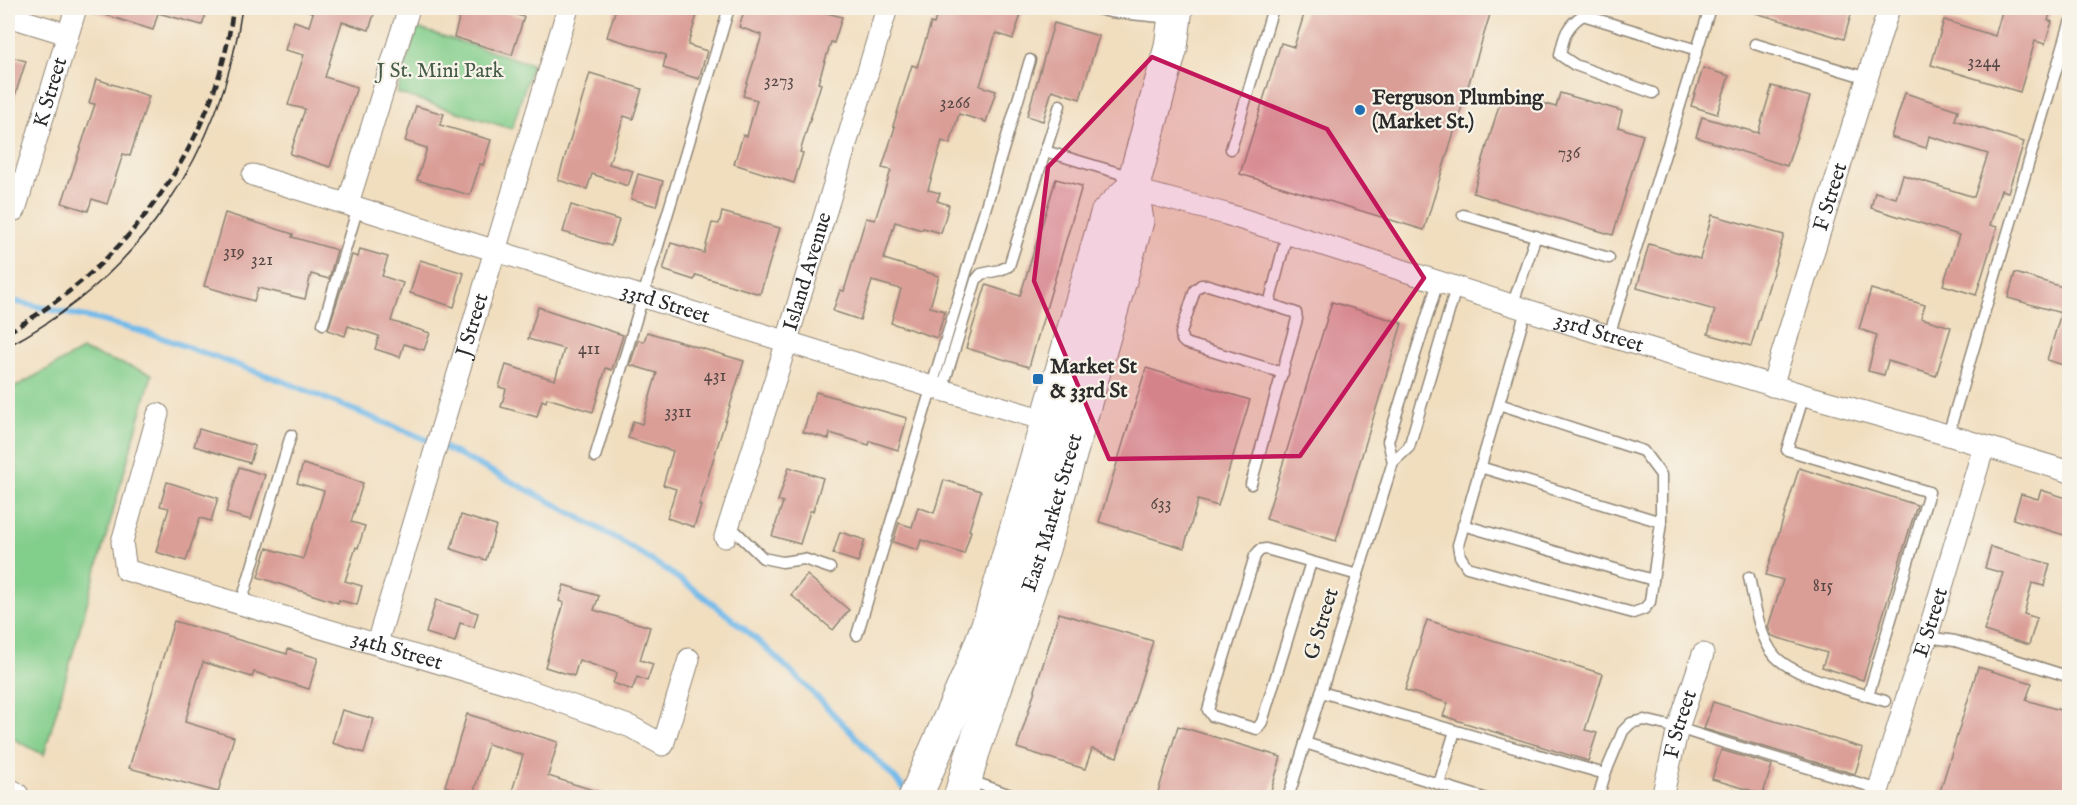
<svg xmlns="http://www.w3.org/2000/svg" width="2077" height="805" viewBox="0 0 2077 805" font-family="'IM FELL English',serif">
	<rect width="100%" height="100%" fill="#f7f3e8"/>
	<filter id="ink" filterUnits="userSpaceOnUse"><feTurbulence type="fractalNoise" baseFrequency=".0167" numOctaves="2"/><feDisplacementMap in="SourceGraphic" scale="12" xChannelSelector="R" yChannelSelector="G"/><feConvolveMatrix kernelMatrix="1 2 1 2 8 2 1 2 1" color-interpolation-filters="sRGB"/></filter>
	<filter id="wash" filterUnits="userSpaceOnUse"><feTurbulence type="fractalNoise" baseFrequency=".008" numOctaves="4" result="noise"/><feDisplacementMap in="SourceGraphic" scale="24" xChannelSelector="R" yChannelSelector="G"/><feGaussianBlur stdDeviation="1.35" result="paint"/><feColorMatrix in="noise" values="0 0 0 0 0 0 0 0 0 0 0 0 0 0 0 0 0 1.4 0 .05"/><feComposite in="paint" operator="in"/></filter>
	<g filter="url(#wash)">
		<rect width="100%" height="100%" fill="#f1debf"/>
		<g fill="#82ce8b" stroke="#567c5b" stroke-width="1.5">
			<polygon points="417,28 532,64 512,129 397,93"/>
			<polygon points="82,350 152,374 44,755 8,736 8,391"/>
		</g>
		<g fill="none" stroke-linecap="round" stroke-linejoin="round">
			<g stroke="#72baea" stroke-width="6">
				<polyline points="8,300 99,320 154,335 285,382 432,442"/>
				<path d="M441,446C541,496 645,547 731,618C795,670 850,732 907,791"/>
			</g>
		</g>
		<g id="blocks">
			<g fill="#da9e97">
				<polygon points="93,8 208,8 202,25 158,13 153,30 93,11"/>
				<polygon points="309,8 363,8 375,11 369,30 342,22 325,77 357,87 330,167 290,154 305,109 288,105 304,55 285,50 294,21 309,26 313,13 309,11"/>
				<polygon points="462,8 491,8 524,17 512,55 454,37"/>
				<polygon points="616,8 699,8 688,45 707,51 699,79 663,68 666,55 607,37"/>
				<polygon points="745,8 809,8 842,17 834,43 831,42 818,83 821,84 800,152 803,153 794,183 734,164 743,135 747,136 757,100 743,96 762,35 739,27"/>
				<polygon points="939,8 1023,8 1013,39 996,33 980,86 996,91 986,122 959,114 950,144 942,141 928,190 940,193 937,201 949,205 941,233 923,228 922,230 895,222 884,259 939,276 930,307 945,311 937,338 891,323 901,289 872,281 860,320 833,311 840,290 844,291 866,218 875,220 891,170 882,168 895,127 893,126 912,65 917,67 931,23 934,24"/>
				<polygon points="1306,8 1492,8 1424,230 1240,174 1281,43 1294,47"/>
				<polygon points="1752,8 1853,8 1844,39 1752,12"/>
				<polygon points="2003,8 2052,8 2048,20 2052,22 2045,44 2035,41 2020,92 1931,65 1944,20 1995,36"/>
				<polygon points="1054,23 1099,36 1080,99 1052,90 1043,121 1027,116"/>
				<polygon points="8,56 26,61 11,108 8,107"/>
				<polygon points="1703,68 1729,76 1717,114 1691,106"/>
				<polygon points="590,73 642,89 633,119 624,116 609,164 633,171 628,186 592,174 587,189 558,180"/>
				<polygon points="96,79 149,96 130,156 123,154 107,204 92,199 88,211 62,203 95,104 89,103"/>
				<polygon points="1772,86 1810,97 1787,166 1696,137 1702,117 1758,133"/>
				<polygon points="1503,92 1556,107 1560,93 1622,111 1618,127 1643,135 1613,235 1473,193"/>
				<polygon points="1905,93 1958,110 1955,120 2024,142 2008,192 2001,190 1990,225 1997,227 1976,295 1943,285 1959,235 1871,208 1875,192 1896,198 1903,175 1974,197 1988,154 1929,136 1926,148 1891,137"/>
				<polygon points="416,106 444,114 440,125 491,140 483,165 480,164 470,195 417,180 427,148 405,141"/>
				<polygon points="638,174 663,181 656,206 631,199"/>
				<polygon points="1056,179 1082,186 1029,367 966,348 986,285 1020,296"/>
				<polygon points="571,205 619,220 611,246 563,232"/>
				<polygon points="722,212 780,228 760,294 696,275 694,280 663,270 671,243 704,253 712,223 719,224"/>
				<polygon points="225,213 293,234 292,237 337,250 329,279 311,274 305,299 258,288 254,301 204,286"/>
				<polygon points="1712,215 1784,235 1751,346 1708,334 1715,310 1637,288 1649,244 1700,259"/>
				<polygon points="360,249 388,257 382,276 403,283 391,321 430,333 424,350 404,344 400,357 375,349 379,336 348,326 345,336 328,330 352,255 358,257"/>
				<polygon points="420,260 464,273 454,307 410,293"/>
				<polygon points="2015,273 2070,289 2070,367 2047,360 2061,313 2008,298"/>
				<polygon points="1871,289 1925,305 1921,318 1951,327 1936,376 1888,361 1884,375 1868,371 1877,335 1859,329"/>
				<polygon points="1332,302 1402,323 1336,541 1266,519"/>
				<polygon points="538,307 623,335 612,370 606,368 593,412 547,398 546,402 542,400 537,417 501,407 506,389 499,387 506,365 555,380 564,349 528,339"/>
				<polygon points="647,332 744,361 699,505 701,506 694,527 667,518 676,489 663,485 673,451 628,438 633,421 642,424 657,373 630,365 638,340 644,342"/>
				<polygon points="1146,368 1250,400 1218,506 1198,500 1184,548 1099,522"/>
				<polygon points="816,392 907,418 898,450 870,441 869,445 830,433 829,439 803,432"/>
				<polygon points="199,429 255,446 250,463 194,446"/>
				<polygon points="303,464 363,483 351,522 365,526 358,548 356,547 345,581 362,586 357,605 339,600 338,603 258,577 267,548 303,559 324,491 297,483"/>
				<polygon points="239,467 265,475 251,520 226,513"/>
				<polygon points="789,467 823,478 813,511 810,511 800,544 772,536 783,502 778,501"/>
				<polygon points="1799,468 1917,505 1863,680 1822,667 1827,653 1772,636 1768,627 1783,580 1766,575"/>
				<polygon points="944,480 981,491 969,530 971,531 964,554 921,540 918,550 893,542 899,523 912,527 918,507 934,513"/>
				<polygon points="167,482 218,498 211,521 200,518 186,561 156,552 169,508 160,506"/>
				<polygon points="2041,490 2070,499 2070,537 2013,519 2021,494 2038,499"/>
				<polygon points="461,515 496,526 486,560 451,549"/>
				<polygon points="840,532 865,540 858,562 833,554"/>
				<polygon points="1991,547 2050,564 2044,586 2032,583 2024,614 2037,618 2029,645 1984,631 2003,573 1985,568"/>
				<polygon points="807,575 849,610 833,630 791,595"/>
				<polygon points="564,585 599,596 594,610 650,627 640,660 653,664 647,681 637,677 632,690 613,683 617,673 579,660 574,676 545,667 564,603 559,601"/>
				<polygon points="436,600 478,613 474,627 460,623 455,642 426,633"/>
				<polygon points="1059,613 1153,641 1117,757 1092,749 1085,769 1017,748"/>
				<polygon points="1427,620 1603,674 1585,730 1597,733 1588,761 1443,716 1448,703 1405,690"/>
				<polygon points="174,621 287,654 288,649 318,658 309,689 254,672 252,677 203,662 185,722 234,737 218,792 129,768"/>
				<polygon points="1978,667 2032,683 2026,700 2070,713 2070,798 1938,798"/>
				<polygon points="1713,702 1863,748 1855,774 1704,729"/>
				<polygon points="342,710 374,719 364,753 332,743"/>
				<polygon points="467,714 558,742 548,776 606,794 606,798 510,798 523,755 488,744 473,795 445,786"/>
				<polygon points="1178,726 1281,757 1269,798 1176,798 1158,792"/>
				<polygon points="1721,750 1772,765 1763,794 1712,779"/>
			</g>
		</g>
	</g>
	<g filter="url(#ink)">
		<use href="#blocks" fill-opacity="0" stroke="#8e8475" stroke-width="1.5"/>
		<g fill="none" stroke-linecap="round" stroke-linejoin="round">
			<defs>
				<g id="lane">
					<polyline points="1093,8 1110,12 1171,18"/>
					<polyline points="1755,44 1867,78"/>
					<path d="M1653,93L1575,65L1560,55C1564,36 1566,26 1583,15L1697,50"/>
					<polyline points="1231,149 1273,8"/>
					<polyline points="1045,151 1132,177"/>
					<polyline points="1463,215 1609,258"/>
					<polyline points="1512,306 1536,236"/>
					<polyline points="323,324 358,207"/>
					<polyline points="1609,336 1710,8"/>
					<polyline points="1283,373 1185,343 1182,340 1181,333 1195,290 1201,285 1208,285 1269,304 1287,234"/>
					<polyline points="942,390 976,280 981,274 1000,270 1009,266 1060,105"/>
					<polyline points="1804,395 1787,450 1929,492 1868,696 1885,701"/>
					<polyline points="1499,404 1643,451 1661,475 1661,522 1650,602 1644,609 1633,613 1467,567 1460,556 1458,545 1526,310"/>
					<polyline points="1948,435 2070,23"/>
					<polyline points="595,457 729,8"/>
					<polyline points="1393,462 1388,441 1438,282"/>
					<polyline points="1480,467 1661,522"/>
					<polyline points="1251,484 1297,319 1296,313 1269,304"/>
					<polyline points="729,525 763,558 782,562 804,559 830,568"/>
					<polyline points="1463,525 1653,580"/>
					<polyline points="1311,562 1262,722 1257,729 1212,716 1208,710 1255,556 1260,550 1266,549 1358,575"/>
					<path d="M1749,577C1754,600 1759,638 1775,656C1792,675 1844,688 1868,696"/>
					<polyline points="241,604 291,435"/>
					<polyline points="857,635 1030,60"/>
					<polyline points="1927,637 1955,641 2070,677"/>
					<polyline points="1321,692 1605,774 1623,731 1631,723 1644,720 1678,728 1728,744 1879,789"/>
					<polyline points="1305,743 1484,798"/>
					<polyline points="968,780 1019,798"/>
					<polyline points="1439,784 1455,731"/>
					<polyline points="1288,798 1393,462 1409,447 1456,288"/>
					<polyline points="1598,798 1605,774"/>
				</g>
				<g id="street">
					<polyline points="8,16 67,34"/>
					<path id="s1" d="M253,175L932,387L1058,424"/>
					<path id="s2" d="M1132,189L1226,214L1609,336L1804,395L1948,435L2070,472"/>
					<polyline points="348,203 409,8"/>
					<path id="s3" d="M15,210L76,8"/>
					<path id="s4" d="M1772,386L1889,8"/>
					<path id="s5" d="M158,414L122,542L126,570L517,686L631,727L663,745L689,659"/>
					<path id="s6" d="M725,537L779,367L887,8"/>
					<path id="s7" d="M377,643L568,8"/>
					<path id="s8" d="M1662,798L1678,728L1703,654"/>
					<path id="s9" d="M1876,798L1909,690L1927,637L1984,446"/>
				</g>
				<g id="primary">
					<polyline points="915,798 971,670 991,617 1107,214 1132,189"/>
					<path id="s10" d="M960,798L973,752L1043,549L1137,221L1132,189L1171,47L1176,8"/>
				</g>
				<polyline id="highway" points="8,795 13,798"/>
			</defs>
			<use href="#lane" stroke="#8e8475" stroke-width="13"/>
			<use href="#street" stroke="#8e8475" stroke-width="23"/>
			<use href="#primary" stroke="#8e8475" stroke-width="35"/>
			<use href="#highway" stroke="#8e8475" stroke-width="35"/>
			<use href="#lane" stroke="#fff" stroke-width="10"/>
			<use href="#street" stroke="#fff" stroke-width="21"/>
			<use href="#primary" stroke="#fff" stroke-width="33"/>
			<use href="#highway" stroke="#fff" stroke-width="33"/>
			<path stroke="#2b2b2b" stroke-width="1.5" d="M8,346C138,277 222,153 242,8"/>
			<path stroke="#2b2b2b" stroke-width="4.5" stroke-dasharray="9 4.5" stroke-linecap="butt" d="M8,332C126,267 218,143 233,8"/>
		</g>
	</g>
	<path fill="#c2185b" fill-opacity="0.2" stroke="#c2185b" stroke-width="4.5" stroke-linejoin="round" d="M1152,57L1327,129L1424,278L1300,456L1109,459L1034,281L1048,167Z"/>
	<g fill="#1f6fb2" stroke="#f7f3e8" stroke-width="2">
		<circle cx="1360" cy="110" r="6"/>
		<rect x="1032" y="373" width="12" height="12" rx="3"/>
	</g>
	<g text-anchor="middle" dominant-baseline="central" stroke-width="4.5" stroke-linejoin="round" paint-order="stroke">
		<g font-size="18" fill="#574846">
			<text x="1984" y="62">3244</text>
			<text x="779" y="81">3273</text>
			<text x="955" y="103">3266</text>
			<text x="1569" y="153">736</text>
			<text x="234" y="252">319</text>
			<text x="262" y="260">321</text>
			<text x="589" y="349">411</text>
			<text x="715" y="376">431</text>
			<text x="678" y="412">3311</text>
			<text x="1161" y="504">633</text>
			<text x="1823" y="586">815</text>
		</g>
		<g font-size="21" fill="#455c48" stroke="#f7f3e8">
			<text x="440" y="71">J St. Mini Park</text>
		</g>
		<g font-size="21" fill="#2b2b2b" stroke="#f7f3e8">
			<text stroke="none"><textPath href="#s3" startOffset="123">K Street</textPath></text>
			<text stroke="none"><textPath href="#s4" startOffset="198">F Street</textPath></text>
			<text stroke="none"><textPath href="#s6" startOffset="278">Island Avenue</textPath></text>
			<text stroke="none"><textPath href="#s1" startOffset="432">33rd Street</textPath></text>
			<text stroke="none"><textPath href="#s7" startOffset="332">J Street</textPath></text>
			<text stroke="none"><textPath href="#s2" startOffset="489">33rd Street</textPath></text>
			<text stroke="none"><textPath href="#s10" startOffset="300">East Market Street</textPath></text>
			<text stroke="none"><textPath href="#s9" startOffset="184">E Street</textPath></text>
			<text transform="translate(1322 624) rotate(-73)">G Street</text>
			<text stroke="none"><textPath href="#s5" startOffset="444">34th Street</textPath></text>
			<text stroke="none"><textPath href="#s8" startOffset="76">F Street</textPath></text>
		</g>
		<g font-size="21" font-weight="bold" fill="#2b2b2b" stroke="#f7f3e8" text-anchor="start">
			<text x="1372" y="98">Ferguson Plumbing<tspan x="1372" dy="24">(Market St.)</tspan></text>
			<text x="1050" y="367">Market St<tspan x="1050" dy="24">&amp; 33rd St</tspan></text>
		</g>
	</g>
	<rect width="2077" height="805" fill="none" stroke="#f7f3e8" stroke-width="30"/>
</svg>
